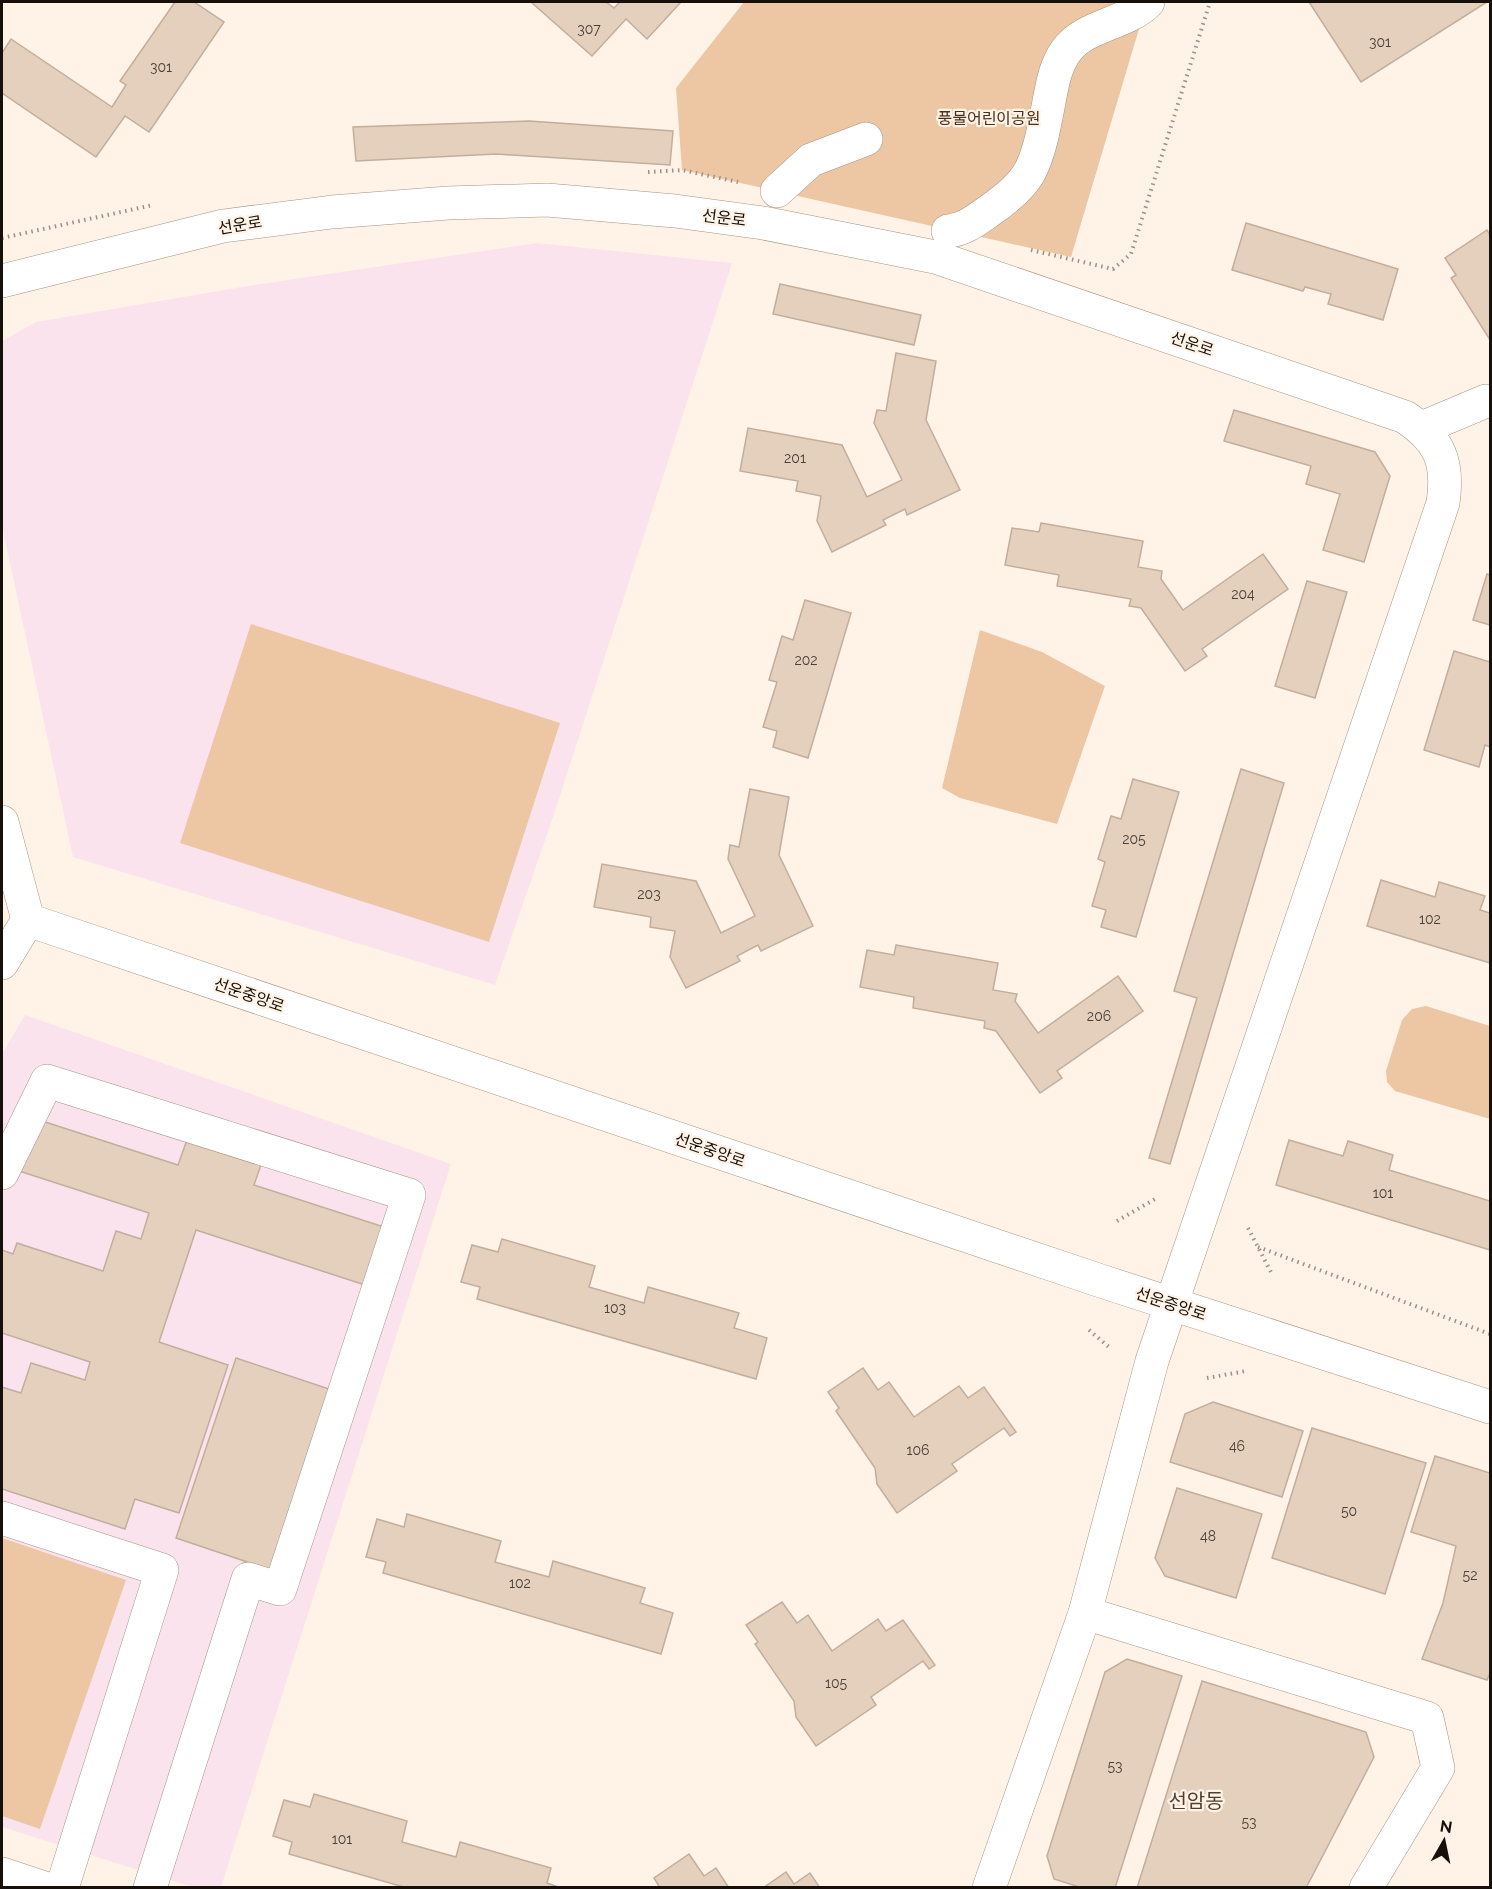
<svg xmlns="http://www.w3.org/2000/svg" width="1492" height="1889" viewBox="0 0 1492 1889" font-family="Raleway,'Noto Sans KR',sans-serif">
	<rect width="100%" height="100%" fill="#fff2e7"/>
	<g fill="#fbe3ee">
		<polygon points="537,243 732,263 554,814 495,985 73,857 2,526 2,341 36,322 248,286"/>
		<polygon points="25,1015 451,1164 221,1887 192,1887 2,1827 2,1054"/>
	</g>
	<g fill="#edc6a3">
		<polygon points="744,2 1147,2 1071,257 682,170 676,88"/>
		<polygon points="251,624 560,723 489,942 180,843"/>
		<polygon points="980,630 1042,652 1105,686 1057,824 960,798 942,788"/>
		<polygon points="1426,1006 1490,1026 1490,1119 1395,1091 1387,1082 1386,1071 1402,1020 1412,1009"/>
		<polygon points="2,1538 126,1580 40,1829 2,1816"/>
	</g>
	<g fill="#e5d0be" stroke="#c2ae9c" stroke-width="1.5">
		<polygon points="175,2 194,2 224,22 149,132 125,116 96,157 2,93 2,53 11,39 112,107 126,85 120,81"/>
		<polygon points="531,2 606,2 614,8 620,2 681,2 647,39 626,19 592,56"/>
		<polygon points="1309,2 1487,2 1361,82"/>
		<polygon points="529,121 673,131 670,165 496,154 356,161 353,127"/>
		<polygon points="1246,223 1398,269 1383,320 1328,304 1331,294 1305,287 1303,291 1232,270"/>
		<polygon points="1487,230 1490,235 1490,340 1451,278 1456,275 1445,258"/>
		<polygon points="780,284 921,315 914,345 773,314"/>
		<polygon points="896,353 936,361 926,420 960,490 907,515 905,509 883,520 886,525 832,552 817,521 821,496 796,491 798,481 740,471 748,428 842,445 867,497 902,480 874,423 877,410 886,411"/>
		<polygon points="1234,410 1375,452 1390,476 1364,562 1323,550 1340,494 1306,484 1311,466 1224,441"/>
		<polygon points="1041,523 1143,541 1138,567 1162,571 1161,579 1183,610 1263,554 1288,589 1202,649 1207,656 1185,671 1141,608 1129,606 1131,599 1057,586 1059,575 1005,565 1012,528 1039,532"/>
		<polygon points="1487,574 1490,575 1490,625 1473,620"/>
		<polygon points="1307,581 1347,592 1315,698 1275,686"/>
		<polygon points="805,600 851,613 808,758 773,747 777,731 763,727 777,682 769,680 782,636 793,640"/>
		<polygon points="1454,651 1490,662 1490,747 1485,745 1479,767 1424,750"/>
		<polygon points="1241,769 1284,783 1170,1164 1149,1158 1197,998 1174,991"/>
		<polygon points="1133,779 1179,792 1136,937 1101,927 1106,910 1092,906 1105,862 1098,859 1111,816 1121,819"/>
		<polygon points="750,789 789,797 779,855 813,926 761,951 758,945 737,956 740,961 686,988 670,957 675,931 650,927 651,917 594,907 602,864 696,881 721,933 755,916 728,859 730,845 739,847"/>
		<polygon points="1381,880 1435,897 1439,882 1485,896 1480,910 1490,913 1490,963 1367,926"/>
		<polygon points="896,945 998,963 993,990 1017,994 1015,1001 1038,1033 1118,976 1143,1011 1057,1071 1062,1078 1040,1093 996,1031 984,1028 985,1021 913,1008 914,997 860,987 867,950 894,955"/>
		<polygon points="36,1119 178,1165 188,1137 262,1162 254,1185 384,1227 365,1285 196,1230 159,1342 228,1365 179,1513 135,1499 125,1529 2,1489 2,1387 21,1393 31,1363 85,1380 90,1362 2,1333 2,1250 13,1254 17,1243 103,1271 116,1231 141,1239 149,1213 19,1171"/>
		<polygon points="1289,1140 1343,1156 1348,1141 1393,1155 1389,1170 1490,1201 1490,1250 1276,1185"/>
		<polygon points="502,1239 595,1266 589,1287 644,1303 648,1287 739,1313 734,1328 767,1338 756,1379 477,1299 480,1287 461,1282 472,1245 498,1252"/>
		<polygon points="236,1358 344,1394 283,1574 176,1538"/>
		<polygon points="863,1368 878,1390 889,1382 914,1417 959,1386 968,1398 984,1387 1016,1432 1010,1436 1004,1428 952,1464 957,1471 897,1513 877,1484 875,1468 836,1411 839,1408 828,1392"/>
		<polygon points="1213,1402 1303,1431 1282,1497 1170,1462 1185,1414"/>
		<polygon points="1312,1428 1426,1463 1385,1594 1272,1558"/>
		<polygon points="1435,1456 1490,1473 1490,1673 1487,1680 1422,1659 1443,1603 1456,1546 1411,1532"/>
		<polygon points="1177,1488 1262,1514 1236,1598 1165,1576 1155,1558"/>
		<polygon points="407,1514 501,1541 495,1562 549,1577 553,1561 645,1588 640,1603 673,1613 661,1654 383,1573 386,1562 366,1557 377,1519 404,1527"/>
		<polygon points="782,1602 797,1623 808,1615 832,1651 878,1619 886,1631 903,1620 935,1665 929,1669 923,1661 871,1697 876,1705 816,1746 796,1717 794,1701 755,1644 758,1642 746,1625"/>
		<polygon points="1127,1659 1182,1676 1115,1888 1082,1888 1054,1879 1047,1856 1105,1672"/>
		<polygon points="1202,1681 1366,1732 1374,1757 1306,1888 1137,1888"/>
		<polygon points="314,1794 407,1821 402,1842 456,1857 460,1842 551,1868 547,1883 561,1888 407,1888 289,1854 292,1842 273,1836 284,1800 310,1807"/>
		<polygon points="689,1854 704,1876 716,1868 729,1888 660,1888 654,1878"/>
		<polygon points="786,1872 794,1884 810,1873 820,1888 763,1888"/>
	</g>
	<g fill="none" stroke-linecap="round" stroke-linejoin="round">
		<defs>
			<g id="street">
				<polyline points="777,191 811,160 866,139"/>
				<path d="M948,231C964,230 976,220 989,211C1002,202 1021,187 1029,173C1039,155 1044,128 1048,107C1052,87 1054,68 1066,51C1084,25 1127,24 1148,2"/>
				<path d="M2,281L223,226L332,212L448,203L547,200L675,211L763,223L935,257L1405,417C1440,440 1449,462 1443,503L1152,1361L1085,1613L989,1888"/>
				<polyline points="1422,428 1486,401 1490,402"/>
				<polyline points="2,963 28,920"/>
				<polyline points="2,1173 47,1081 409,1195 280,1589 248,1579 150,1888"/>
				<polyline points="2,1518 162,1570 62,1888"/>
				<polyline points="1085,1613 1427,1718 1438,1768 1366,1888"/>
				<polyline points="2,1874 44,1888"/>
			</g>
			<polyline id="secondary" points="2,822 28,920 1101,1281 1490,1407"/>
		</defs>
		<use href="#street" stroke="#a79382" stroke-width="34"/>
		<use href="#secondary" stroke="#a79382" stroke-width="34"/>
		<g stroke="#9c9189" stroke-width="4" stroke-dasharray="1.5 4.5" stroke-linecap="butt">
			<polyline points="648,172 682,170 738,182"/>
			<polyline points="2,238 153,205"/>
			<polyline points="1031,250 1113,269 1131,254 1210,2"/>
			<polyline points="1117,1221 1155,1199"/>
			<polyline points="1248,1228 1272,1274"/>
			<polyline points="1258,1247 1490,1334"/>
			<polyline points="1089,1330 1110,1348"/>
			<polyline points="1207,1378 1246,1371"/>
		</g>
		<use href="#street" stroke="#fff" stroke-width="33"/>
		<use href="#secondary" stroke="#fff" stroke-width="33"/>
	</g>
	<g text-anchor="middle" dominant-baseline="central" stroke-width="4.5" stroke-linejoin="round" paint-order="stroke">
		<g font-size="14" fill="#4a4037">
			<text x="589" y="29">307</text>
			<text x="1380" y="42">301</text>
			<text x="161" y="67">301</text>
			<text x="795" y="458">201</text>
			<text x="1243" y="594">204</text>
			<text x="806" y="660">202</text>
			<text x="1134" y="839">205</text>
			<text x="649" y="894">203</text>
			<text x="1430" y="919">102</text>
			<text x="1099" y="1016">206</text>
			<text x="1383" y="1193">101</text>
			<text x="615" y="1308">103</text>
			<text x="1237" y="1446">46</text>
			<text x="918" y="1450">106</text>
			<text x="1349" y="1511">50</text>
			<text x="1208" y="1536">48</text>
			<text x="1470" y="1575">52</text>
			<text x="520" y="1583">102</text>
			<text x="836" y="1683">105</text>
			<text x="1115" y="1766">53</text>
			<text x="1249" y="1822">53</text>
			<text x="342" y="1839">101</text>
		</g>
		<g font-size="16" fill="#4c3218" stroke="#fff2e7">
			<text x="989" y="118">풍물어린이공원</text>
		</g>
		<g font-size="16" fill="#17100a" stroke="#fff2e7">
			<text transform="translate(724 218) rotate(7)">선운로</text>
			<text transform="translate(240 225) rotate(-9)">선운로</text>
			<text transform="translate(1192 344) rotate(19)">선운로</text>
			<text transform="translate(249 995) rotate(19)">선운중앙로</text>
			<text transform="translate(710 1150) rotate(19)">선운중앙로</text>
			<text transform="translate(1171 1304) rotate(18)">선운중앙로</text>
		</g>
		<g font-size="20" fill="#524132" stroke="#fff2e7">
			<text x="1196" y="1801">선암동</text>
		</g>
	</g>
	<rect width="1492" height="1889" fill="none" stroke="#17100a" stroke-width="6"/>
	<g transform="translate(1444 1841) rotate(9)" stroke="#fff2e7" stroke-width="4.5" paint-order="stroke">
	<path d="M0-4.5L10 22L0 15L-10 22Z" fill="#17100a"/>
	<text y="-9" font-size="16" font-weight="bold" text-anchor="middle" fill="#17100a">N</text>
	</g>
</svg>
